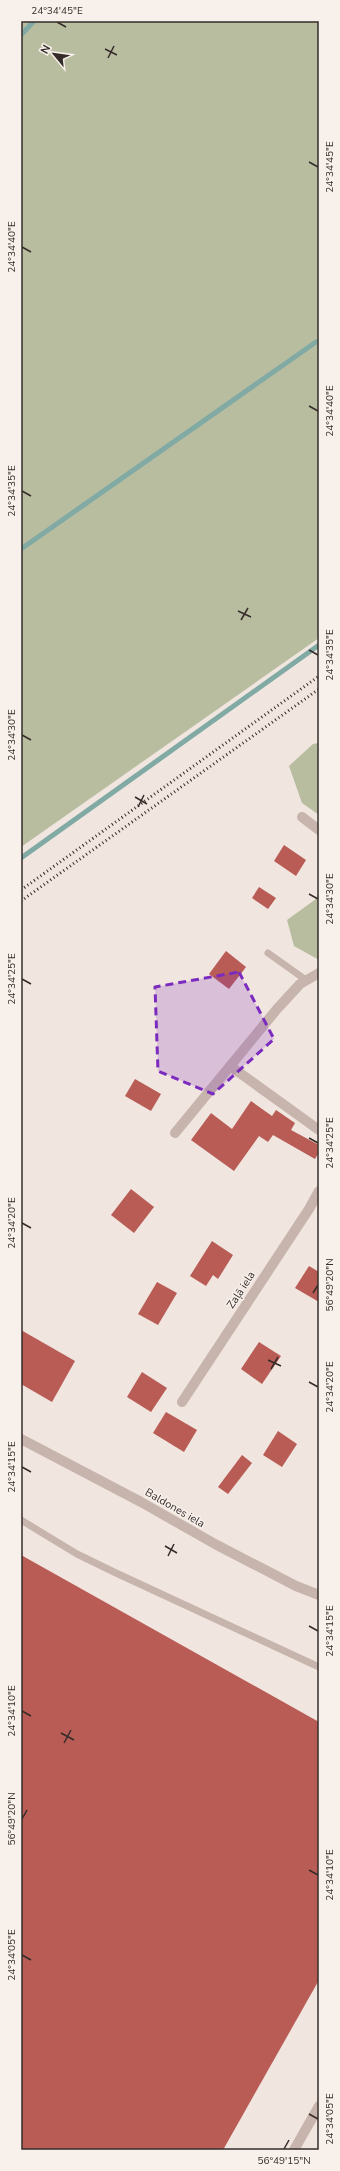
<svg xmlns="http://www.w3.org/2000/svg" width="340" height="2171" viewBox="0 0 340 2171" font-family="'Nunito Sans',sans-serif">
	<rect width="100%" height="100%" fill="#f0e5df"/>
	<g fill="#b8bda0">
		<polygon points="21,21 319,21 319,638 21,847"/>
		<polygon points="319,743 319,815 302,803 289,766 313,744"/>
		<polygon points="319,891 319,960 294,946 287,920 316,899"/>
	</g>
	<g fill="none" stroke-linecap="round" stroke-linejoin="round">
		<g stroke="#81aaa5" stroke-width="5">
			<polyline points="21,35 34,21"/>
			<polyline points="21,549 316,342"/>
			<polyline points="21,858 319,645"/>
		</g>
	</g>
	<g fill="#b85c55">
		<polygon points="284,845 306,860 296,876 274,861"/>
		<polygon points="259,887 276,898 268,909 252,898"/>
		<polygon points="226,951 246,967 229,989 209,974"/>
		<polygon points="135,1079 161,1094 151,1111 125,1096"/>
		<polygon points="251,1101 272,1116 276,1110 295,1123 291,1130 319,1145 319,1152 315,1159 273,1135 268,1142 259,1136 234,1171 191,1140 211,1113 232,1129"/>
		<polygon points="131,1189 154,1207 134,1233 111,1215"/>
		<polygon points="212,1241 233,1255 218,1279 213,1275 206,1286 190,1276"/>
		<polygon points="309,1266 319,1272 319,1302 295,1288"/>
		<polygon points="157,1282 177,1293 158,1325 138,1314"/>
		<polygon points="21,1330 75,1361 52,1402 21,1384"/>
		<polygon points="259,1342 281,1356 262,1384 241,1369"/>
		<polygon points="142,1372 167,1388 151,1412 127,1397"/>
		<polygon points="166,1412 197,1430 184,1452 153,1433"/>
		<polygon points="278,1431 297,1444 282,1467 263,1455"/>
		<polygon points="242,1455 252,1463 228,1494 218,1487"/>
		<polygon points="21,1555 319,1722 319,1980 223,2150 21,2150"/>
	</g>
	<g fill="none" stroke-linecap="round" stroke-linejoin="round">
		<g stroke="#c7b4ac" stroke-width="7">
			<polyline points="268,953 306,980"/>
			<polyline points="21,1520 77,1554 116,1573 319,1667"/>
		</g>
		<g stroke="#c7b4ac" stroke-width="10">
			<polyline points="302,817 319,830"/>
			<polyline points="230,1066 319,1130"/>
			<polyline points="175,1133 277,1009 300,984 319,973"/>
			<polyline points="182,1402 309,1209 319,1191"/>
			<polyline points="21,1439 141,1502 215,1544 296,1586 319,1595"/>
			<polyline points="294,2150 319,2106"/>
		</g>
		<g stroke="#352c2a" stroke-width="3" stroke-dasharray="1 3" stroke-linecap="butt">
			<polyline points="21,890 319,676"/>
			<polyline points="21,901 319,689"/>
		</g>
	</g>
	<path fill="#7b2cbf" fill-opacity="0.2" stroke="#7b2cbf" stroke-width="3" stroke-dasharray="8 5" stroke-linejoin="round" d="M239,972L274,1039L213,1094L158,1071L155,987Z"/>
	<path fill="none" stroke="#352c2a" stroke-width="1.5" d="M57,22L66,27M105,49L117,55M108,58L114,46M309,162L318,167M22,247L31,252M309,406L318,411M22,491L31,496M238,611L251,617M241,620L248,608M309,650L318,655M22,735L31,740M135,797L147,804M138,807L144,795M309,894L318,899M22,979L31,984M309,1138L318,1143M22,1223L31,1228M313,1293L318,1285M268,1360L281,1366M271,1369L278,1357M309,1382L318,1387M22,1467L31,1472M165,1546L177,1553M168,1556L174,1544M309,1626L318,1631M22,1711L31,1716M61,1733L74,1740M64,1743L71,1730M22,1819L27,1810M309,1870L318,1875M22,1955L31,1960M309,2114L318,2119M284,2149L289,2140"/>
	<g text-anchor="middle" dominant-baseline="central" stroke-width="3" stroke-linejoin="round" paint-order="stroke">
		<g font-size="11" fill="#352c2a" stroke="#f8f0eb">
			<text transform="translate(241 1290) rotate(-57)">Zaļā iela</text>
			<text transform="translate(175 1508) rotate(30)">Baldones iela</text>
		</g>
	</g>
	<rect width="340" height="2171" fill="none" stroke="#f8f0eb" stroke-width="44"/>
	<g transform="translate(54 54) rotate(299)" stroke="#f8f0eb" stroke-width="3" paint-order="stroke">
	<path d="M0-3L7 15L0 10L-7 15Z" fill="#352c2a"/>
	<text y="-6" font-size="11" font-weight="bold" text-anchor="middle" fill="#352c2a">N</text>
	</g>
	<rect x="22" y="22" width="296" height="2127" fill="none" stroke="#352c2a" stroke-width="1.5"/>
	<g font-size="10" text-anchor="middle" fill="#352c2a">
		<text x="57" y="14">24°34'45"E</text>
		<text transform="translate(329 167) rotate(-90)" y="4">24°34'45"E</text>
		<text transform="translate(11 247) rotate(-90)" y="4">24°34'40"E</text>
		<text transform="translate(329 411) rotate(-90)" y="4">24°34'40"E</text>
		<text transform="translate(11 491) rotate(-90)" y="4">24°34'35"E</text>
		<text transform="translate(329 655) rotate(-90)" y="4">24°34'35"E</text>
		<text transform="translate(11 735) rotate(-90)" y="4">24°34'30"E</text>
		<text transform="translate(329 899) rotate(-90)" y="4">24°34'30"E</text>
		<text transform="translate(11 979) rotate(-90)" y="4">24°34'25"E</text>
		<text transform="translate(329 1143) rotate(-90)" y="4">24°34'25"E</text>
		<text transform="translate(11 1223) rotate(-90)" y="4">24°34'20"E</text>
		<text transform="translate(329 1285) rotate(-90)" y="4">56°49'20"N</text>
		<text transform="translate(329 1387) rotate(-90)" y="4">24°34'20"E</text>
		<text transform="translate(11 1467) rotate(-90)" y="4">24°34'15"E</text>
		<text transform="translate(329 1631) rotate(-90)" y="4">24°34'15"E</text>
		<text transform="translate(11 1711) rotate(-90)" y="4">24°34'10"E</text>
		<text transform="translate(11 1819) rotate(-90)" y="4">56°49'20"N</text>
		<text transform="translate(329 1875) rotate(-90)" y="4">24°34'10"E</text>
		<text transform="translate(11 1955) rotate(-90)" y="4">24°34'05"E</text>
		<text transform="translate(329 2119) rotate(-90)" y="4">24°34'05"E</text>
		<text x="284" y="2164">56°49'15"N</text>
	</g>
</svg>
